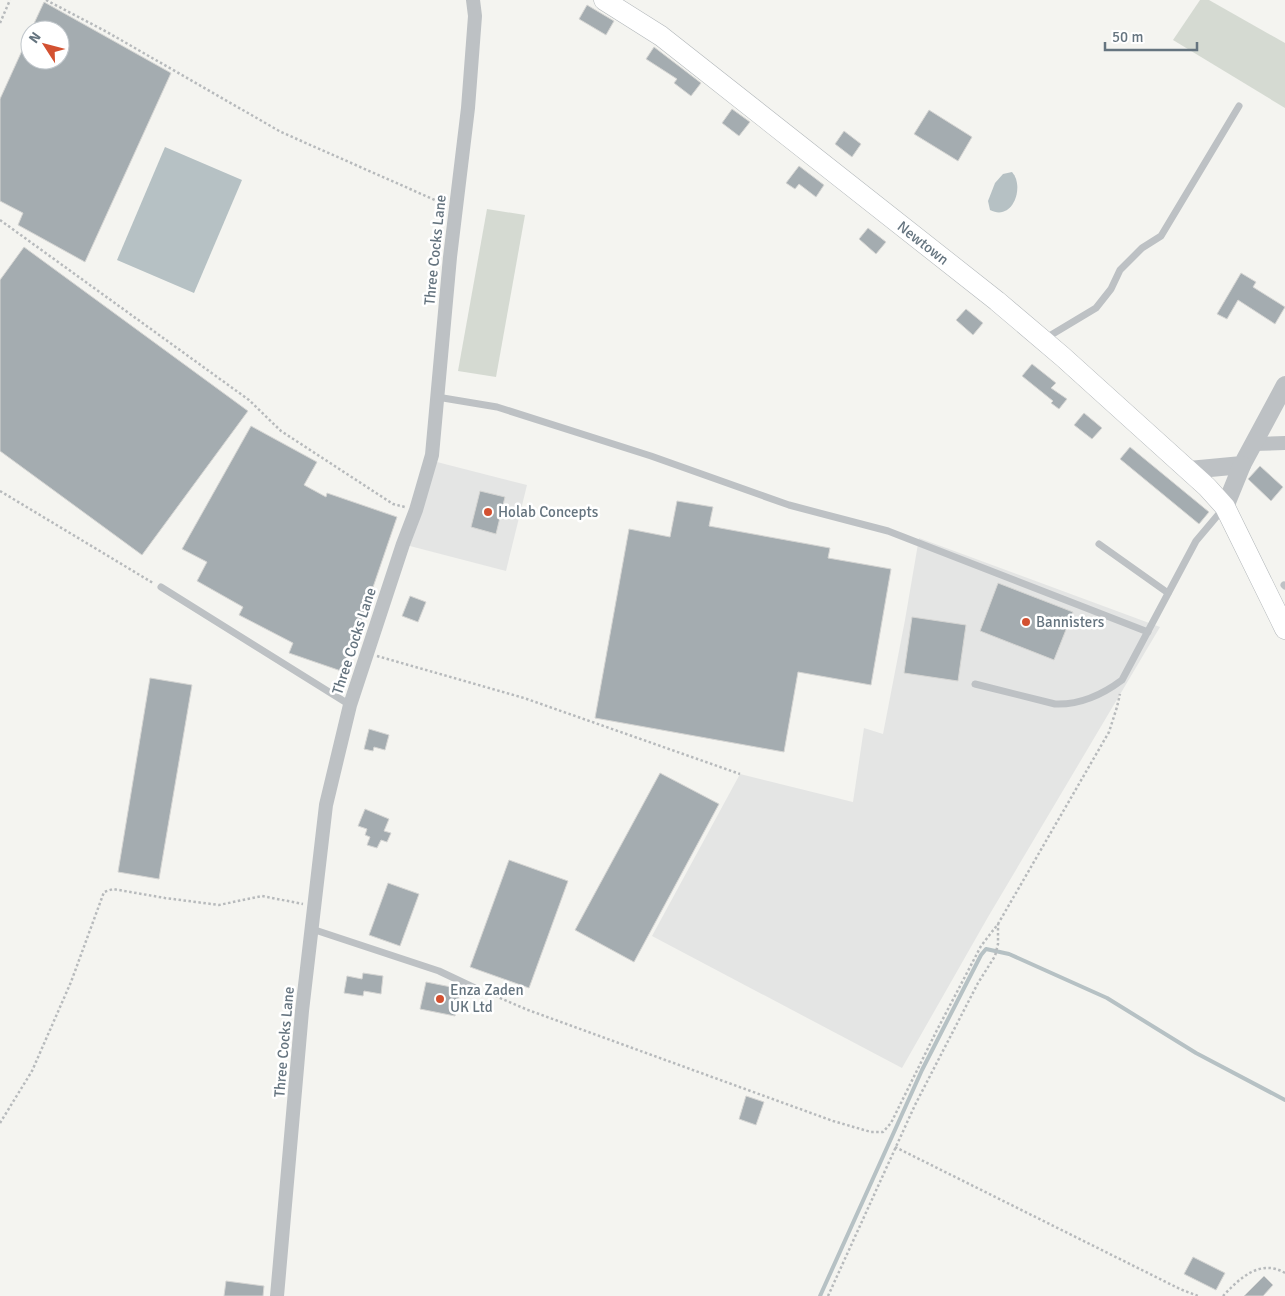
<svg xmlns="http://www.w3.org/2000/svg" width="1285" height="1296" viewBox="0 0 1285 1296" font-family="Signika,sans-serif">
	<rect width="100%" height="100%" fill="#f4f4f0"/>
	<g fill="#e4e5e4">
		<polygon points="433,461 527,485 506,571 406,545"/>
		<polygon points="919,538 1160,627 988,917 902,1068 652,936 740,774 853,802 864,728 883,734 905,620"/>
	</g>
	<g fill="#d5dad2">
		<polygon points="1200,0 1209,0 1285,43 1285,108 1173,40"/>
		<polygon points="487,209 525,215 496,377 458,371"/>
	</g>
	<g fill="#b6c1c4">
		<polygon points="165,147 242,180 194,293 117,260"/>
		<path d="M1012,172C1025,186 1013,222 990,210L988,201L995,183L1003,174Z"/>
	</g>
	<g fill="none" stroke-linecap="round" stroke-linejoin="round">
		<polyline stroke="#b6c1c4" stroke-width="4" points="820,1296 922,1070 981,955 986,949 1009,954 1107,998 1196,1053 1285,1100"/>
	</g>
	<g fill="#a4acb0" stroke="#d5d5d3">
		<polygon points="44,2 171,73 85,262 18,225 23,213 0,201 0,99 30,33 30,60 60,60 60,30 31,30"/>
		<polygon points="587,5 614,21 606,35 579,19"/>
		<polygon points="654,47 701,83 691,96 674,83 677,79 646,59"/>
		<polygon points="732,109 750,122 739,136 722,123"/>
		<polygon points="929,110 972,137 958,161 914,134"/>
		<polygon points="844,131 861,144 852,157 835,144"/>
		<polygon points="799,166 824,185 816,197 799,184 795,189 786,183"/>
		<polygon points="868,228 886,242 876,254 859,239"/>
		<polygon points="24,247 248,411 142,555 0,451 0,280"/>
		<polygon points="1241,273 1256,282 1253,287 1285,307 1275,324 1238,300 1227,319 1217,314"/>
		<polygon points="966,309 983,323 973,335 956,320"/>
		<polygon points="1032,364 1056,383 1051,388 1067,399 1059,409 1051,403 1053,401 1022,376"/>
		<polygon points="1084,413 1102,428 1092,439 1074,425"/>
		<polygon points="251,426 317,462 304,485 326,497 327,493 397,517 344,672 289,653 293,643 239,615 243,607 197,581 207,562 182,549"/>
		<polygon points="1130,447 1209,512 1199,524 1120,459"/>
		<polygon points="1260,466 1283,487 1271,501 1248,479"/>
		<polygon points="480,491 505,497 496,534 471,527"/>
		<polygon points="677,501 713,507 709,526 830,548 828,558 891,569 871,685 798,672 784,752 595,718 629,529 670,537"/>
		<polygon points="998,583 1073,612 1054,660 980,631"/>
		<polygon points="410,596 426,602 418,622 402,616"/>
		<polygon points="912,617 966,625 958,681 904,673"/>
		<polygon points="150,678 192,685 159,879 118,872"/>
		<polygon points="369,729 389,735 385,750 374,747 373,751 364,749"/>
		<polygon points="660,773 719,804 634,962 575,930"/>
		<polygon points="365,809 389,819 384,831 391,833 387,842 381,840 377,848 367,845 370,837 365,835 367,829 358,826"/>
		<polygon points="509,860 568,881 529,988 470,967"/>
		<polygon points="388,883 419,894 400,946 369,935"/>
		<polygon points="363,973 383,976 381,994 364,991 363,996 344,993 347,976 362,979"/>
		<polygon points="426,982 461,989 455,1016 420,1009"/>
		<polygon points="746,1096 764,1102 756,1125 739,1119"/>
		<polygon points="1193,1257 1225,1273 1216,1290 1184,1274"/>
		<polygon points="1264,1276 1273,1285 1263,1296 1244,1296"/>
		<polygon points="226,1281 264,1286 263,1296 224,1296"/>
	</g>
	<g fill="none" stroke-linecap="round" stroke-linejoin="round">
		<defs>
			<polyline id="secondary" points="604,0 661,36 997,301 1063,357 1207,487 1225,507 1285,629"/>
		</defs>
		<use href="#secondary" stroke="#b0b5b8" stroke-width="21"/>
		<g stroke="#b7babc" stroke-width="2.5" stroke-dasharray="2.5 2.5" stroke-linecap="butt">
			<polyline points="46,0 107,32 281,132 444,204"/>
			<polyline points="0,23 10,0"/>
			<polyline points="0,220 249,400 281,431 393,504 405,507"/>
			<polyline points="0,491 153,583"/>
			<polyline points="377,656 524,698 740,774"/>
			<polyline points="486,992 528,1010 833,1121 871,1132 883,1132 891,1123 936,1032 981,946 998,924 1109,732 1117,707 1120,694"/>
			<polyline points="0,1123 32,1071 71,982 104,892 113,889 165,898 219,905 262,896 303,904"/>
			<polyline points="895,1147 1180,1289 1198,1296"/>
			<polyline points="828,1296 915,1105 978,983 995,956 998,944 998,924"/>
			<path d="M1223,1296C1239,1279 1260,1258 1285,1273"/>
		</g>
		<g stroke="#bdc1c4" stroke-width="7">
			<polyline points="1046,338 1096,308 1111,289 1120,270 1142,248 1161,236 1239,106"/>
			<polyline points="437,397 497,407 651,456 789,505 888,531 1148,632"/>
			<polyline points="1099,544 1168,593"/>
			<polyline points="1284,585 1285,586"/>
			<polyline points="161,587 350,705"/>
			<path d="M975,684L1055,704C1079,705 1102,695 1122,680L1196,541L1223,509"/>
			<polyline points="312,929 439,971 477,989"/>
		</g>
		<g stroke="#bdc1c4" stroke-width="14">
			<polyline points="1253,444 1285,443"/>
			<polyline points="277,1296 302,1011 326,805 350,705 403,544 416,510 432,455 450,257 468,108 475,16 473,0"/>
		</g>
		<g stroke="#bdc1c4" stroke-width="18">
			<polyline points="1189,470 1242,465 1285,385"/>
			<polyline points="1225,507 1242,465"/>
		</g>
		<use href="#secondary" stroke="#fff" stroke-width="20"/>
	</g>
	<g fill="#d35131" stroke="#fff" stroke-width="2">
		<circle cx="488" cy="512" r="5"/>
		<circle cx="1026" cy="622" r="5"/>
		<circle cx="440" cy="999" r="5"/>
	</g>
	<g text-anchor="middle" dominant-baseline="central" stroke-width="5" stroke-linejoin="round" paint-order="stroke">
		<g font-size="15" fill="#65747f" stroke="#fff">
			<text transform="translate(923 243) rotate(38)">Newtown</text>
			<text transform="translate(435 250) rotate(-84)">Three Cocks Lane</text>
			<text transform="translate(354 641) rotate(-72)">Three Cocks Lane</text>
			<text transform="translate(284 1042) rotate(-85)">Three Cocks Lane</text>
		</g>
		<g font-size="15" fill="#65747f" stroke="#fff" text-anchor="start">
			<text x="498" y="512">Holab Concepts</text>
			<text x="1036" y="622">Bannisters</text>
			<text x="450" y="990">Enza Zaden<tspan x="450" dy="17">UK Ltd</tspan></text>
		</g>
	</g>
	<g transform="translate(45 45) rotate(306)"><circle r="24" fill="#ffffff" stroke="#c1c7cc"/>
	<path d="M0-4L9 19L0 12L-9 19Z" fill="#d35131"/>
	<text y="-8" font-size="14" font-weight="bold" text-anchor="middle" fill="#65747f">N</text>
	</g>
	<path d="M1105 42v8h92v-8" fill="none" stroke="#65747f" stroke-width="2.5"/>
	<text x="1112" y="42" font-size="15" fill="#65747f" stroke="#ffffff" stroke-width="4" paint-order="stroke">50 m</text>
</svg>
